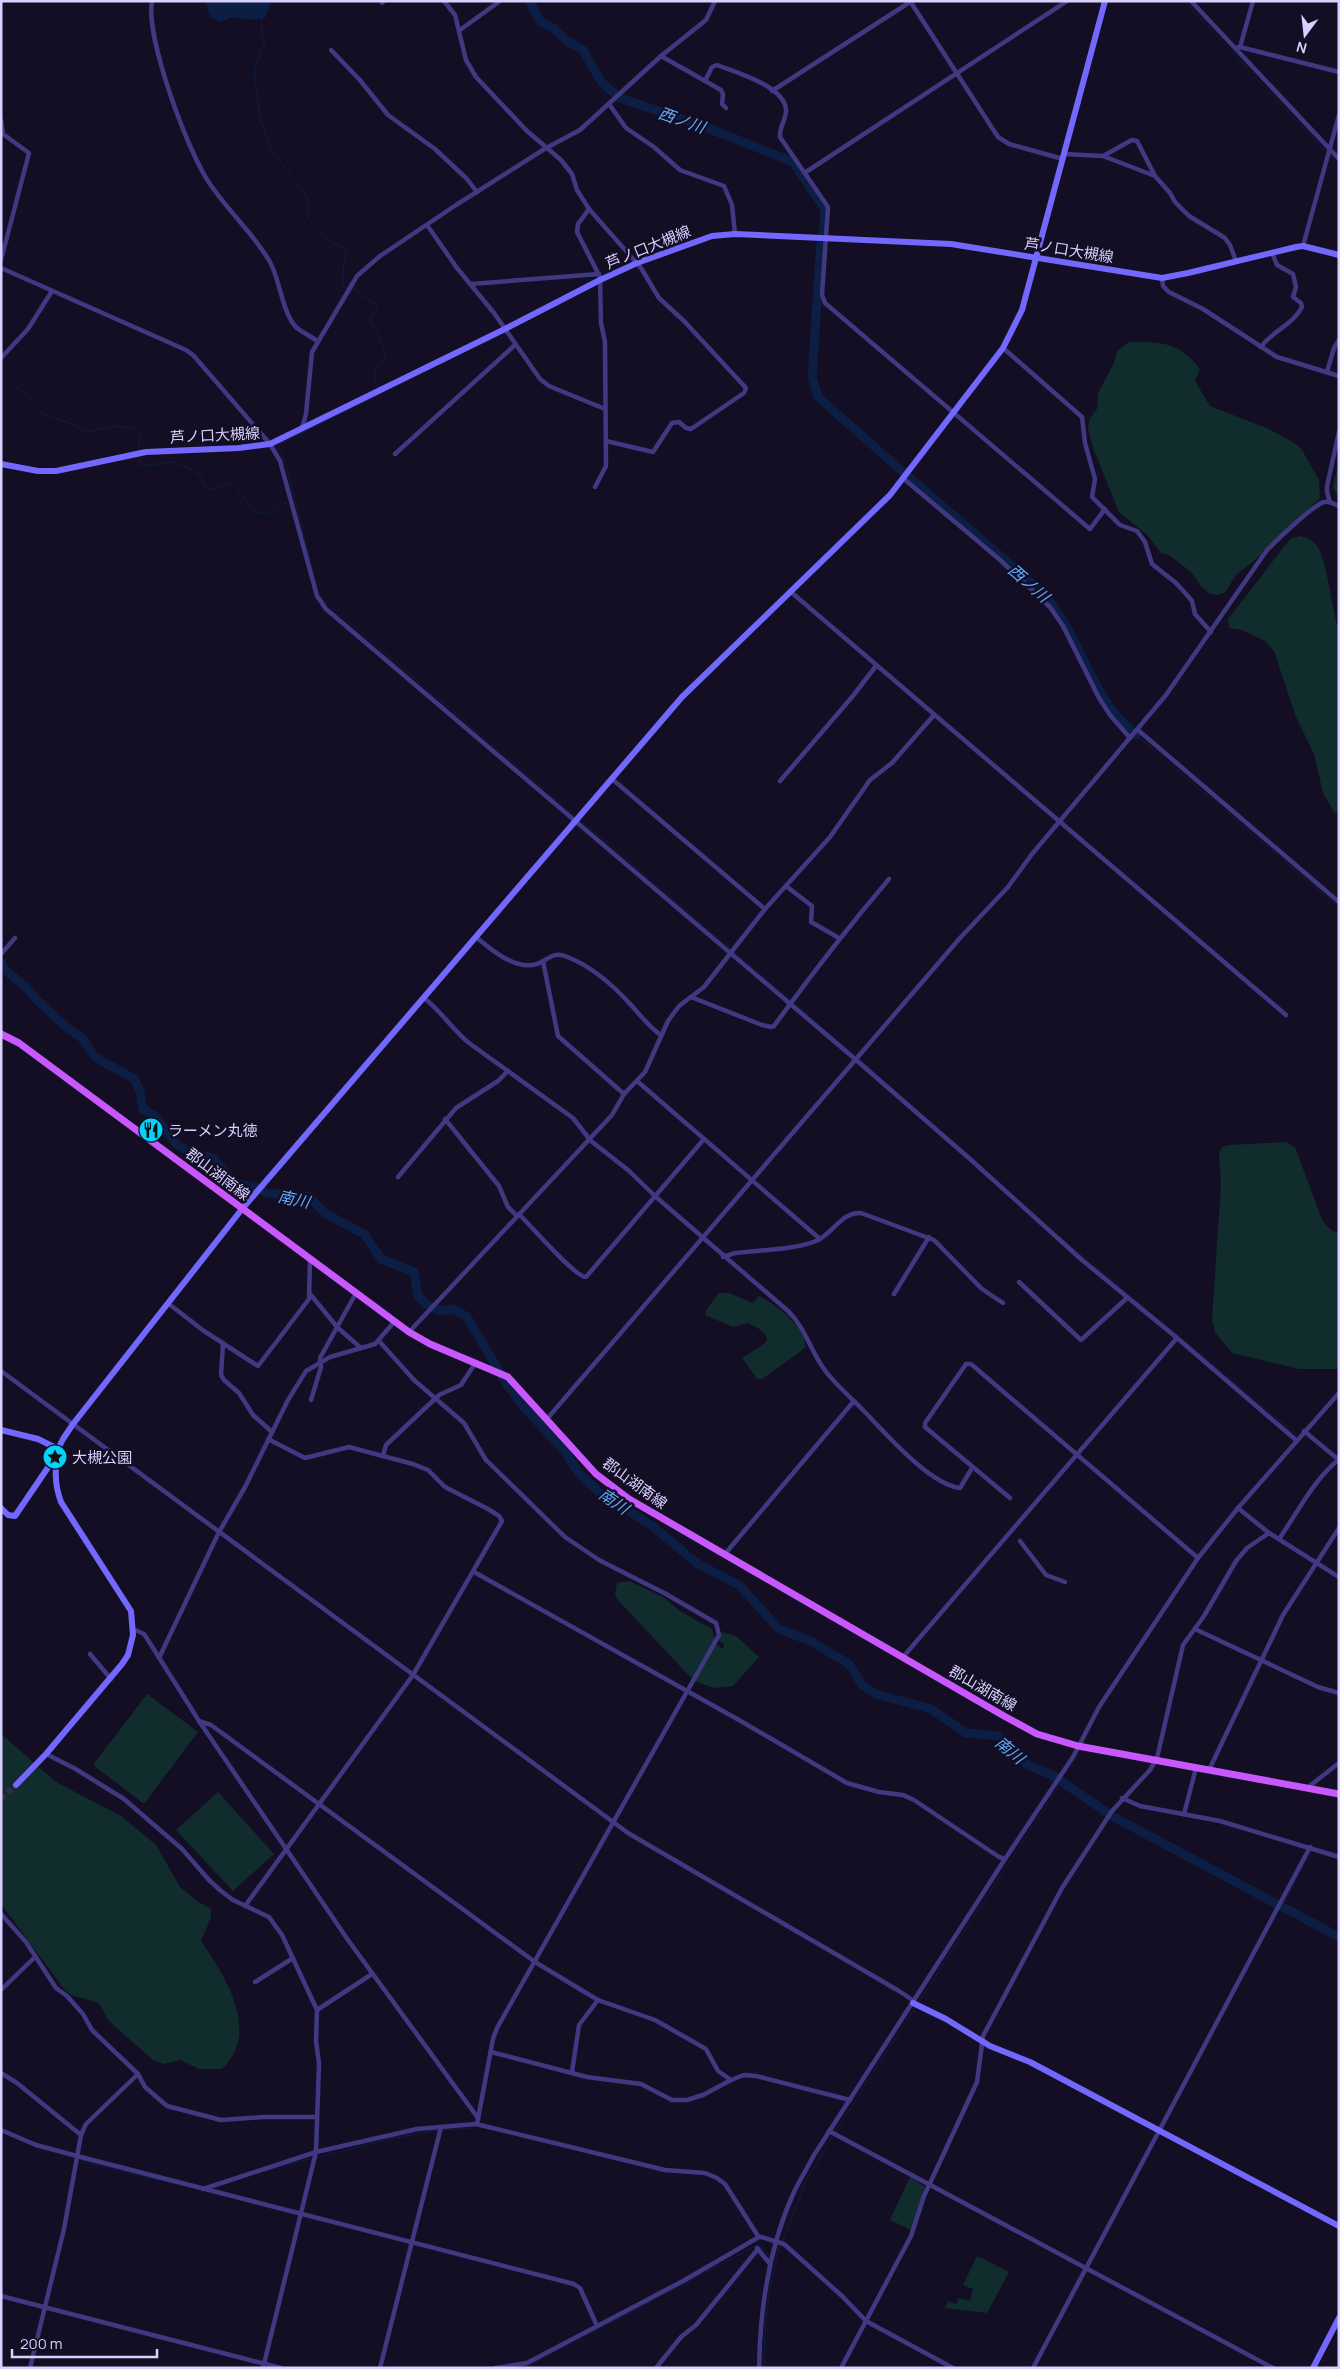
<svg xmlns="http://www.w3.org/2000/svg" width="1340" height="2369" viewBox="0 0 1340 2369" font-family="Manrope,'Noto Sans JP',sans-serif">
	<rect width="100%" height="100%" fill="#130e23"/>
	<g fill="#112c2c">
		<path d="M1129,342C1161,342 1178,341 1200,369L1195,381L1210,406L1269,429L1296,444L1302,450L1319,480L1320,498L1255,560L1237,574L1225,592L1218,595L1210,594L1201,586L1191,572L1169,555L1161,553L1147,535L1119,512L1093,448L1088,430L1089,420L1097,409L1098,393L1114,363L1117,351Z"/>
		<polygon points="1339,460 1339,499 1333,487"/>
		<path d="M1301,536C1307,538 1314,541 1317,546C1328,562 1331,609 1339,630V813L1334,812L1323,793L1314,754L1296,717L1274,651L1265,641L1242,630L1229,628L1228,619L1290,539Z"/>
		<polygon points="1285,1142 1295,1147 1323,1222 1332,1231 1339,1232 1339,1369 1299,1369 1232,1353 1215,1332 1212,1319 1221,1185 1219,1154 1222,1147 1228,1145"/>
		<path d="M719,1293H729L753,1303L759,1296C775,1304 809,1329 805,1348L762,1379H757L742,1358L764,1344L767,1340L766,1335L758,1328L748,1323L733,1327L705,1315L706,1310Z"/>
		<polygon points="629,1581 663,1597 680,1611 712,1629 716,1643 721,1648 724,1647 724,1644 718,1640 722,1632 736,1636 759,1657 733,1686 714,1688 694,1681 618,1600 615,1595 617,1583"/>
		<polygon points="147,1694 198,1732 144,1804 93,1765"/>
		<path d="M1,1734L56,1782L121,1816L156,1845L180,1887L197,1901L211,1909V1917L201,1941C226,1977 261,2032 222,2069H199L180,2060L164,2064L153,2060L109,2021L99,2003L71,1995L64,1989L1,1904Z"/>
		<polygon points="218,1792 274,1854 233,1891 176,1830"/>
		<polygon points="910,2177 925,2187 911,2230 890,2220"/>
		<polygon points="977,2256 1009,2272 987,2313 945,2308 948,2301 956,2304 959,2298 970,2301 973,2289 963,2285"/>
	</g>
	<polygon fill="#0c1e44" points="205,1 272,1 265,18 256,20 232,17 221,22 210,17"/>
	<g fill="none" stroke-linecap="round" stroke-linejoin="round">
		<g stroke="#0c1e44" stroke-width="1">
			<polyline points="1184,1 1326,152"/>
			<path d="M261,18L262,36L265,41L254,70L260,117L271,150L308,197V218L332,243L346,248C346,262 340,273 344,288H348"/>
			<polyline points="1329,155 1339,165"/>
			<polyline points="352,288 378,306 370,320 379,335 386,356 385,360 375,369 374,378 378,388"/>
			<path d="M1,375L25,393L41,413L72,424L85,432C102,430 127,419 141,435L138,450"/>
			<path d="M139,457L140,466L173,462L185,466L199,474L206,487L211,490L233,483C254,511 256,525 289,500"/>
			<polyline points="317,589 287,468 278,448 280,444 378,395"/>
			<polyline points="318,593 322,599 575,816"/>
			<polyline points="1136,735 1339,907"/>
			<polyline points="580,820 731,949"/>
			<polyline points="734,952 790,1000"/>
			<polyline points="793,1002 856,1057"/>
			<polyline points="859,1059 1006,1189"/>
			<polyline points="1061,1238 1298,1436"/>
			<polyline points="1313,1847 1339,1854"/>
			<polyline points="1282,1907 1311,1851"/>
			<polyline points="918,2003 1062,1781"/>
			<polyline points="443,2130 472,2128"/>
			<polyline points="835,2132 915,2008"/>
			<polyline points="76,2151 77,2143"/>
			<polyline points="81,2158 84,2162 202,2190"/>
			<polyline points="316,2158 393,2138 439,2130"/>
			<polyline points="265,2171 312,2158"/>
			<polyline points="782,2242 806,2181 833,2135"/>
			<polyline points="517,2368 534,2363 759,2244 771,2259"/>
			<path d="M764,2368C764,2325 768,2286 780,2245"/>
		</g>
		<g stroke="#0c1e44" stroke-width="9">
			<polyline points="529,1 541,22 553,28 567,41 583,50 602,83 620,98 700,125 793,162 824,208 825,221 822,237"/>
			<polyline points="821,242 812,377 818,397 903,472"/>
			<path d="M910,478L1042,592C1081,635 1090,698 1136,735"/>
			<polyline points="1,962 5,970 26,987 36,999 66,1027 82,1038 95,1057 134,1079 140,1091 143,1109 156,1117 176,1144 193,1154 213,1158 235,1183 255,1187 267,1193 308,1196 326,1214 364,1234 381,1259 414,1272 418,1296 426,1304 441,1311 454,1309 467,1317 506,1383 522,1405 566,1453 578,1472 599,1492 651,1525 698,1564 739,1585 779,1629 811,1641 849,1664 862,1685 876,1694 931,1709 966,1733 998,1736 1028,1765 1052,1775 1112,1816 1339,1937"/>
		</g>
		<polyline stroke="#312b44" stroke-width="6" stroke-dasharray="6 3" stroke-linecap="butt" points="1,1799 16,1785"/>
		<g stroke="#403981" stroke-width="4.5">
			<path d="M152,1C145,36 188,153 210,184C228,211 254,234 270,262C280,280 282,311 295,326C300,332 310,335 317,341"/>
			<polyline points="444,1 455,15 466,60 476,77 527,131 561,160 572,174 577,190 589,209 641,268 659,298 684,321 746,388 744,393 691,429 686,428 679,422 672,423 653,452 606,441"/>
			<polyline points="910,1 998,137 1009,144 1063,159"/>
			<polyline points="1191,1 1339,159"/>
			<polyline points="382,3 384,1"/>
			<polyline points="460,30 500,1"/>
			<polyline points="1240,47 1253,1"/>
			<polyline points="1236,48 1240,47 1339,72"/>
			<polyline points="331,50 359,79 388,115 435,149 467,179 477,192"/>
			<polyline points="661,56 721,90 723,94 722,104 726,108"/>
			<path d="M705,81L712,67L717,65C735,72 786,86 786,111C786,120 779,127 780,137L828,207L822,295L825,303L1090,529L1105,509"/>
			<polyline points="772,91 910,2"/>
			<polyline points="609,104 626,128 654,147 680,170 724,186 732,205 735,234"/>
			<polyline points="1,120 3,134 29,153 1,260"/>
			<polyline points="1064,154 1103,156 1132,140 1137,141 1155,176 1170,193 1175,202 1189,216 1225,238 1230,245 1236,261"/>
			<polyline points="1103,156 1155,176"/>
			<polyline points="806,172 1067,1"/>
			<polyline points="589,209 578,224 577,232 600,277 601,323 605,342 606,466 595,487"/>
			<polyline points="427,225 457,268 494,313 540,379 549,386 605,409"/>
			<polyline points="1303,246 1339,115"/>
			<polyline points="1,268 186,350 193,355 270,444 280,461 317,596 326,609 855,1059 970,1159 1082,1260 1177,1338 1296,1440"/>
			<polyline points="1162,278 1163,286 1169,292 1203,309 1277,357 1339,376"/>
			<polyline points="471,284 599,274"/>
			<path d="M1261,347C1273,330 1292,326 1302,307L1301,303L1293,297L1296,287L1293,274L1277,265L1272,253"/>
			<polyline points="1003,348 1082,417 1085,443 1095,479 1092,497 1120,525 1137,531 1145,542 1152,564 1176,583 1187,595 1192,601 1195,614 1211,632"/>
			<polyline points="1,358 28,329 52,291"/>
			<polyline points="1327,372 1334,348 1339,340"/>
			<polyline points="302,428 306,414 312,352 357,276 380,256 456,205 546,148 580,130 661,56 706,20 715,1"/>
			<polyline points="395,454 515,345"/>
			<polyline points="904,479 999,559 1050,607 1063,626 1099,698 1110,715 1130,738"/>
			<polyline points="1330,502 1327,492 1327,486 1339,432"/>
			<polyline points="791,592 1286,1015"/>
			<polyline points="1138,730 1339,902"/>
			<polyline points="612,779 765,909"/>
			<polyline points="780,781 852,697 876,666"/>
			<polyline points="786,886 812,906 811,922 839,938"/>
			<path d="M476,937C491,949 515,971 537,964C547,961 553,951 565,956C590,965 614,986 632,1006C641,1016 650,1028 661,1035"/>
			<polyline points="1,954 15,938"/>
			<polyline points="543,961 558,1036 624,1094"/>
			<path d="M691,997L762,1025L771,1027L774,1026C811,975 849,926 889,879"/>
			<path d="M424,998C441,1011 452,1029 469,1043L573,1118L591,1141L628,1170L656,1197L788,1311C805,1327 810,1350 824,1369C834,1383 848,1395 861,1408C883,1430 928,1484 960,1488L972,1468"/>
			<polyline points="637,1081 820,1239"/>
			<polyline points="445,1119 499,1186 508,1207 517,1216"/>
			<polyline points="398,1177 456,1108 498,1081 508,1071"/>
			<path d="M519,1214C530,1225 576,1278 586,1277L704,1139"/>
			<path d="M723,1257L735,1253C759,1250 794,1250 816,1241C832,1235 842,1211 861,1213L934,1240L982,1289L1003,1303"/>
			<polyline points="1019,1282 1081,1340 1127,1298"/>
			<polyline points="310,1294 338,1328 361,1348"/>
			<polyline points="894,1294 929,1237"/>
			<polyline points="169,1304 204,1331 258,1366 309,1299 310,1260"/>
			<polyline points="409,1332 612,1115 624,1094 645,1072 668,1021 679,1006 704,987 765,909 830,837 870,780 892,763 934,715"/>
			<polyline points="379,1341 414,1380 464,1423 486,1460 565,1537 599,1560 666,1594 716,1623 719,1635 497,2028 493,2039 477,2124"/>
			<polyline points="223,1343 221,1375 224,1380 239,1393 253,1415 272,1432"/>
			<polyline points="1,1371 628,1833 899,1991 914,2001"/>
			<polyline points="311,1400 321,1367 320,1358 356,1293"/>
			<path d="M546,1420L960,938L1008,887L1032,854L1166,695L1267,550C1277,540 1312,506 1324,502C1329,501 1334,504 1339,506"/>
			<polyline points="1304,1431 1339,1460"/>
			<polyline points="383,1456 386,1445 439,1395 461,1385 476,1362"/>
			<polyline points="1010,1498 925,1427 925,1423 966,1364 971,1364 1198,1558"/>
			<polyline points="1238,1508 1269,1533 1339,1577"/>
			<path d="M1279,1539C1298,1512 1312,1482 1338,1460"/>
			<polyline points="1020,1541 1046,1575 1065,1582"/>
			<polyline points="724,1555 854,1401"/>
			<polyline points="474,1572 739,1720 847,1783 879,1792 903,1795 914,1800 999,1857 1005,1859"/>
			<polyline points="133,1629 144,1634 148,1640 199,1721 348,1940 478,2118"/>
			<polyline points="1195,1629 1318,1687 1339,1693"/>
			<polyline points="90,1654 111,1679"/>
			<polyline points="903,1657 1177,1338"/>
			<polyline points="159,1658 219,1532 245,1487 288,1400 306,1371 330,1357 375,1344 395,1321"/>
			<polyline points="199,1721 211,1725 535,1962 598,2000 655,2020 706,2049 718,2071 731,2080 744,2075 756,2076 850,2100"/>
			<polyline points="46,1754 74,1768 124,1799 182,1849 209,1880 221,1891 233,1900 269,1917 282,1935 317,2010 316,2041 319,2063 316,2152 263,2368"/>
			<polyline points="1209,1770 1283,1615 1339,1528"/>
			<polyline points="1307,1788 1339,1763"/>
			<polyline points="1122,1798 1140,1806 1220,1821 1339,1857"/>
			<polyline points="1184,1814 1196,1768"/>
			<polyline points="245,1906 413,1675 502,1521 499,1516 488,1509 445,1487 428,1470 413,1464 349,1447 305,1458 268,1439"/>
			<polyline points="1,1914 26,1942 56,1988 67,1996 83,2014 92,2030 138,2074 145,2087 167,2106 221,2120 263,2117 316,2117"/>
			<polyline points="255,1982 293,1958"/>
			<polyline points="1,1990 35,1957"/>
			<polyline points="317,2010 372,1974"/>
			<polyline points="491,2052 587,2077 641,2084 672,2100 687,2100 703,2095 731,2080"/>
			<polyline points="572,2072 579,2025 598,2000"/>
			<polyline points="1,2073 17,2083 81,2135"/>
			<polyline points="1,2130 36,2145 77,2156 574,2284 580,2288 597,2326"/>
			<polyline points="829,2131 1273,2368"/>
			<polyline points="203,2189 316,2152 417,2129 476,2124 665,2170 705,2173 717,2178 725,2184 758,2236 784,2244 842,2296 866,2321 953,2368"/>
			<polyline points="757,2248 770,2264"/>
			<polyline points="1,2296 281,2368"/>
			<polyline points="30,2368 64,2229 81,2135 86,2124 138,2074"/>
			<polyline points="380,2368 441,2127"/>
			<polyline points="495,2368 527,2363 683,2281 759,2237"/>
			<polyline points="656,2368 681,2337 696,2325 758,2249"/>
			<path d="M759,2368C760,2308 769,2247 794,2192C800,2179 808,2167 814,2155L1005,1859L1073,1757L1099,1707L1198,1558L1238,1508L1339,1393"/>
			<polyline points="841,2368 911,2236 924,2196 977,2082 983,2036 1062,1888 1112,1811 1150,1770 1157,1758 1183,1645 1204,1616 1236,1561 1247,1548 1269,1533"/>
			<polyline points="1033,2368 1310,1847"/>
		</g>
		<g stroke="#7368fd" stroke-width="6">
			<polyline points="1,464 38,471 56,471 146,452 239,448 270,444 505,329 600,280 637,263 712,236 735,234 951,244 1162,278 1188,273 1296,247 1303,246 1339,255"/>
			<path d="M1,1430L38,1439L58,1449C55,1469 54,1483 61,1502L131,1611L133,1635L128,1655L122,1664L46,1754L16,1785"/>
			<polyline points="1,1508 8,1515 15,1516 51,1463 63,1439 73,1424 242,1209 682,697 890,495 1003,348 1022,310 1105,1"/>
			<polyline points="913,2003 946,2019 990,2046 1030,2062 1339,2226"/>
			<polyline points="1313,2368 1339,2318"/>
		</g>
		<polyline stroke="#c858fd" stroke-width="7" points="1,1034 19,1043 409,1332 430,1344 508,1377 596,1474 629,1499 1004,1716 1037,1734 1078,1746 1339,1794"/>
	</g>
	<defs>
		<symbol id="restaurant-disc" viewBox="-11 -11 22 22"><circle r="9.5" fill="#03d3f8" stroke="#130e23"/><path d="M-5-6h1v4h1v-4h1v4h1v-4h1v5L-1.5 .5V6h-2V.5L-5-1ZM5-6V6H3V1.5H1.5Q1.5-4 5-6Z" fill="#111"/></symbol>
		<symbol id="sight-disc" viewBox="-11 -11 22 22"><circle r="9.5" fill="#03d3f8" stroke="#130e23"/><path d="M0-6L1.8-2.2L6-1.7L2.9 1.2L3.7 5.4L0 3.3L-3.7 5.4L-2.9 1.2L-6-1.7L-1.8-2.2Z" fill="#111"/></symbol>
	</defs>
	<g fill-rule="evenodd">
		<use href="#restaurant-disc" x="137" y="1116" width="28" height="28"/>
		<use href="#sight-disc" x="41" y="1443" width="28" height="28"/>
	</g>
	<g text-anchor="middle" dominant-baseline="central" stroke-width="5" stroke-linejoin="round" paint-order="stroke">
		<g font-size="15" fill="#d8d0ff" stroke="#130e23">
			<text transform="translate(648 247) rotate(-22)">芦ノ口大槻線</text>
			<text transform="translate(1069 250) rotate(9)">芦ノ口大槻線</text>
			<text transform="translate(215 435) rotate(-3)">芦ノ口大槻線</text>
			<text transform="translate(218 1174) rotate(37)">郡山湖南線</text>
			<text transform="translate(635 1483) rotate(36)">郡山湖南線</text>
			<text transform="translate(983 1688) rotate(30)">郡山湖南線</text>
		</g>
		<g font-size="15" fill="#d8d0ff" stroke="#130e23" text-anchor="start">
			<text x="168" y="1130">ラーメン丸徳</text>
			<text x="72" y="1457">大槻公園</text>
		</g>
		<g font-size="16" font-style="italic" fill="#5facfd" stroke="#130e23">
			<text transform="translate(682 120) rotate(19)">西ノ川</text>
			<text transform="translate(1029 583) rotate(41)">西ノ川</text>
			<text transform="translate(294 1199) rotate(12)">南川</text>
			<text transform="translate(614 1501) rotate(34)">南川</text>
			<text transform="translate(1010 1750) rotate(40)">南川</text>
		</g>
	</g>
	<rect width="1340" height="2369" fill="none" stroke="#d8d0ff" stroke-width="5"/>
	<g transform="translate(1305 35) rotate(195)" stroke="#130e23" stroke-width="4" paint-order="stroke">
	<path d="M0-4L9 19L0 12L-9 19Z" fill="#d8d0ff"/>
	<text y="-8" font-size="14" font-weight="bold" text-anchor="middle" fill="#d8d0ff">N</text>
	</g>
	<path d="M12 2349v8h145v-8" fill="none" stroke="#d8d0ff" stroke-width="2.5"/>
	<text x="20" y="2349" font-size="15" fill="#d8d0ff" stroke="#130e23" stroke-width="4" paint-order="stroke">200 m</text>
</svg>
